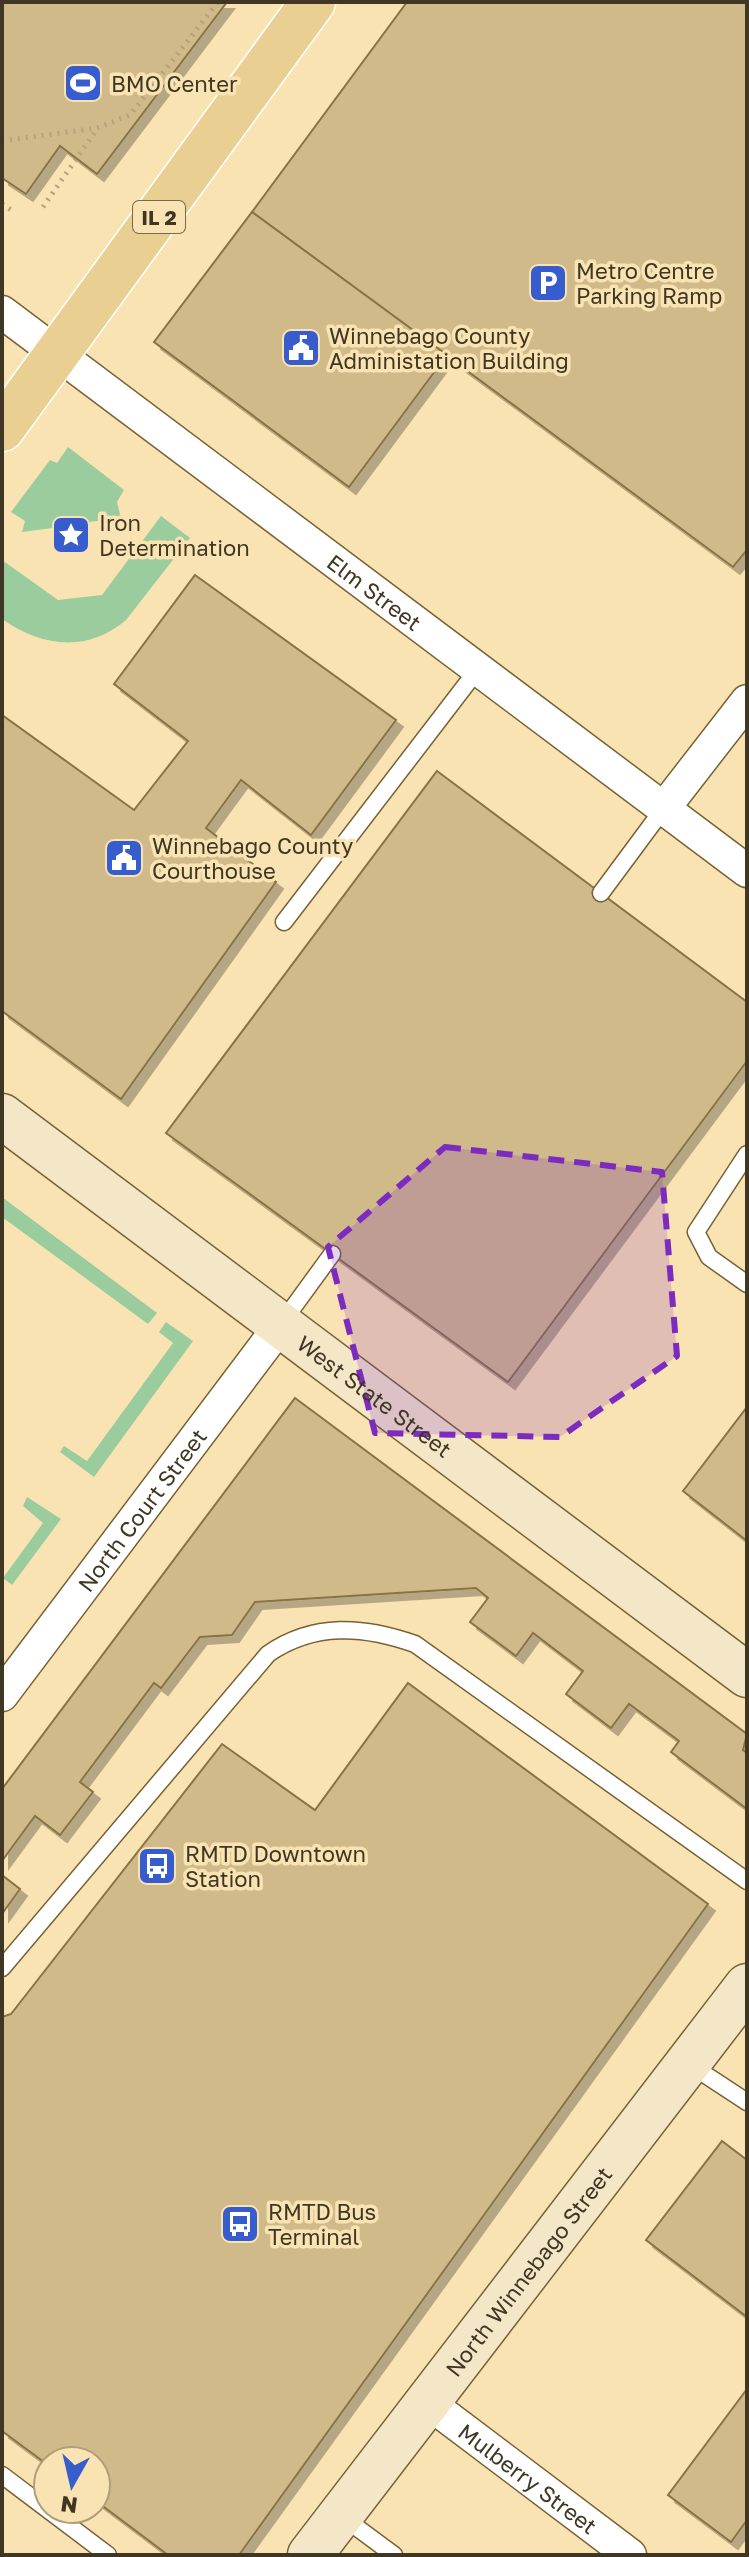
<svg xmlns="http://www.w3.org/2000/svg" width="749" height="2557" viewBox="0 0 749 2557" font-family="'Golos Text',sans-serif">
	<defs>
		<filter id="shadow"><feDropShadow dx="7" dy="7" stdDeviation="0" flood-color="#0004"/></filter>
	</defs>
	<rect width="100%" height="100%" fill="#fae3b2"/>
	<g fill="#9bcc9e">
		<polygon points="68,447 124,490 117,502 121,518 81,523 69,521 60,527 22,532 25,521 11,512 50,460 57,463"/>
		<path d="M161,516L190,538L126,620C87,653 42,647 2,619V560L58,600L102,595Z"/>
		<polygon points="2,1197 157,1313 148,1324 2,1217"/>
		<polygon points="166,1322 193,1341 94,1477 60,1452 64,1446 87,1461 173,1343 159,1332"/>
		<polygon points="27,1497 61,1519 12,1585 3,1578 43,1523 23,1506"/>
	</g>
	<g fill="#d1ba8a" stroke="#887345" stroke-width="2" filter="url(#shadow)">
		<polygon points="2,2 227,2 97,174 60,146 26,194 2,178"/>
		<polygon points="407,2 747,2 747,550 733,567 252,212"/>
		<polygon points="252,212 447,355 349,487 154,342"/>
		<polygon points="195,575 396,720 311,835 241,780 206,828 276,882 121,1099 2,1011 2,715 134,810 188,741 114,684"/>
		<polygon points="437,771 747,1002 747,1061 508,1382 166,1133"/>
		<polygon points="295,1398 747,1734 743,1750 747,1753 747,1809 671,1752 679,1741 629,1704 611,1728 566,1694 583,1671 533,1633 516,1656 470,1622 488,1598 476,1588 255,1602 232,1635 200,1637 161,1688 154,1683 80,1782 93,1792 60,1835 35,1816 2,1861 2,1789"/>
		<polygon points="747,1407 747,1541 683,1491"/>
		<polygon points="408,1683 708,1904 239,2555 168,2555 96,2501 96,2461 48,2461 48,2465 2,2431 2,2017 11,2014 222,1744 315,1810"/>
		<polygon points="2,1875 20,1889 2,1914"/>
		<polygon points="722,2141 747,2160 747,2317 646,2240"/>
		<polygon points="747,2389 747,2520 731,2542 668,2495"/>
	</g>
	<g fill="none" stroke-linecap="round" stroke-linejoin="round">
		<defs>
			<g id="lane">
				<polyline points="601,893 664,808"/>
				<polyline points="284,922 478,669"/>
				<polyline points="747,1154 696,1232 709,1257 747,1284"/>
				<polyline points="281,1324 332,1254"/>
				<path d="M2,1968L268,1654C314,1622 364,1626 415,1644L747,1881"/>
				<polyline points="689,2064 747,2102"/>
				<polyline points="2,2475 108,2555"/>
				<polyline points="340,2515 394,2555"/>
			</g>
			<g id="street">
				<path id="s1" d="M2,312L747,871"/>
				<polyline points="664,808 747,701"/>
				<path id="s2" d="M2,1695L280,1326"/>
				<path id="s3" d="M426,2401L630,2555"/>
			</g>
			<g id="secondary">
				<path id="s4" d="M2,1116L747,1675"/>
				<path id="s5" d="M310,2555L747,1986"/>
			</g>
			<polyline id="primary" points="2,429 313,2"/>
		</defs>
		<use href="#lane" stroke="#766234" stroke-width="19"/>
		<use href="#street" stroke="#766234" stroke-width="35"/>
		<use href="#secondary" stroke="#766234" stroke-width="47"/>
		<use href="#primary" stroke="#fff" stroke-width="47"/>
		<g stroke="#b5a37d" stroke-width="5" stroke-dasharray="2 6" stroke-linecap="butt">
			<polyline points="2,141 97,128 130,115 218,2"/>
			<polyline points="2,204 13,211"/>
			<polyline points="43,207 97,129"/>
		</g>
		<use href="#lane" stroke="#fff" stroke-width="16"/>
		<use href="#street" stroke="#fff" stroke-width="32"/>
		<use href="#secondary" stroke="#f4e7c8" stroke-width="44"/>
		<use href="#primary" stroke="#e9d092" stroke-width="44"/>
	</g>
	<path fill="#7b2cbf" fill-opacity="0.2" stroke="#7b2cbf" stroke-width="6" stroke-dasharray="16 10" stroke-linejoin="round" d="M445,1147L662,1172L677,1356L560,1437L375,1433L328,1247Z"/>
	<defs>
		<symbol id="stadium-square" viewBox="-11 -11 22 22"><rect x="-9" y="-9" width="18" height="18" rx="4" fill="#365ccd" stroke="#fae3b2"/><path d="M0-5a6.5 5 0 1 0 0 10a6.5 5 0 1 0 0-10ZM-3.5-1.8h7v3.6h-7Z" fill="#fff"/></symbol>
		<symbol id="parking-square" viewBox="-11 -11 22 22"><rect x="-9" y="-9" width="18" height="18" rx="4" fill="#365ccd" stroke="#fae3b2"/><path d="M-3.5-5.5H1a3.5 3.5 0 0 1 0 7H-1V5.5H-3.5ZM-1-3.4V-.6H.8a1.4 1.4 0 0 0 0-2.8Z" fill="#fff"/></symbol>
		<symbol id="civic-square" viewBox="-11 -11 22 22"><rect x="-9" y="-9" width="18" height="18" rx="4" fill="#365ccd" stroke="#fae3b2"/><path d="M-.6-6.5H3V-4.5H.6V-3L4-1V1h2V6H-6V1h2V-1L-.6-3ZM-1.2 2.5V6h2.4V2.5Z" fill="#fff"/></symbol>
		<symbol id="sight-square" viewBox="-11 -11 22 22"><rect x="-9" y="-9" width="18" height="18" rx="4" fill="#365ccd" stroke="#fae3b2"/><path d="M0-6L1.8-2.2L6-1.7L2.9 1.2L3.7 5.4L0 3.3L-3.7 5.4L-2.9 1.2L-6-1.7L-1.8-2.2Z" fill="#fff"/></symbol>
		<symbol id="bus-square" viewBox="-11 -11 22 22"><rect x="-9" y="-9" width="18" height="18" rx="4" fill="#365ccd" stroke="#fae3b2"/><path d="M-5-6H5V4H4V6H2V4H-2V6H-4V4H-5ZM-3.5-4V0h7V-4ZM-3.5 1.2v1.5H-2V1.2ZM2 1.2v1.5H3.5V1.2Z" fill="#fff"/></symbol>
	</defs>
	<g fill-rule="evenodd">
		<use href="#stadium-square" x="61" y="61" width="44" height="44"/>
		<use href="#parking-square" x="526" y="261" width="44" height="44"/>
		<use href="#civic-square" x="279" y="326" width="44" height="44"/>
		<use href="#sight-square" x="49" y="513" width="44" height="44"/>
		<use href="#civic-square" x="102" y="836" width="44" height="44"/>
		<use href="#bus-square" x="135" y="1844" width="44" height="44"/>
		<use href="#bus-square" x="218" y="2202" width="44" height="44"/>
	</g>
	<g text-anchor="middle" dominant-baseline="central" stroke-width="7" stroke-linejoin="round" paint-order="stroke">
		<rect fill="#fae3b2" stroke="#776a4e" stroke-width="2" x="133" y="201" width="52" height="32" rx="6"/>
		<g font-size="20" font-weight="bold" fill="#3f3623">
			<text x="159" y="217">IL 2</text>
		</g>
		<g font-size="22" fill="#3f3623" stroke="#fae3b2" text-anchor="start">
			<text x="111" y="83">BMO Center</text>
			<text x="576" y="270">Metro Centre<tspan x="576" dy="25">Parking Ramp</tspan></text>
			<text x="329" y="335">Winnebago County<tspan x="329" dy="25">Administation Building</tspan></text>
			<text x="99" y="522">Iron<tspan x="99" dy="25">Determination</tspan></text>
			<text x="152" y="845">Winnebago County<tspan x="152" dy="25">Courthouse</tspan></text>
			<text x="185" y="1853">RMTD Downtown<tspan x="185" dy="25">Station</tspan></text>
			<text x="268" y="2211">RMTD Bus<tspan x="268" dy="25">Terminal</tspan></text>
		</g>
		<g font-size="22" fill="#3f3623" stroke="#fae3b2">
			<text stroke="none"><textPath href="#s1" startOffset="466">Elm Street</textPath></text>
			<text stroke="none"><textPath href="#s4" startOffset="466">West State Street</textPath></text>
			<text stroke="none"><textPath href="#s2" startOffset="232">North Court Street</textPath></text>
			<text stroke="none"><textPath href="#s5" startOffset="358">North Winnebago Street</textPath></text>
			<text stroke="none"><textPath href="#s3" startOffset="128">Mulberry Street</textPath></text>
		</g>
	</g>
	<rect width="749" height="2557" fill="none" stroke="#3f3623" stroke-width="8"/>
	<g transform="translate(72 2485) rotate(188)"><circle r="38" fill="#fae3b2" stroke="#af9e79" stroke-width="2"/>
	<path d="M0-6L14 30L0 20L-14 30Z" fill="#365ccd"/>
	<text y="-12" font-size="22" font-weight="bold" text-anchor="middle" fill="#3f3623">N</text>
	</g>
</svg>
